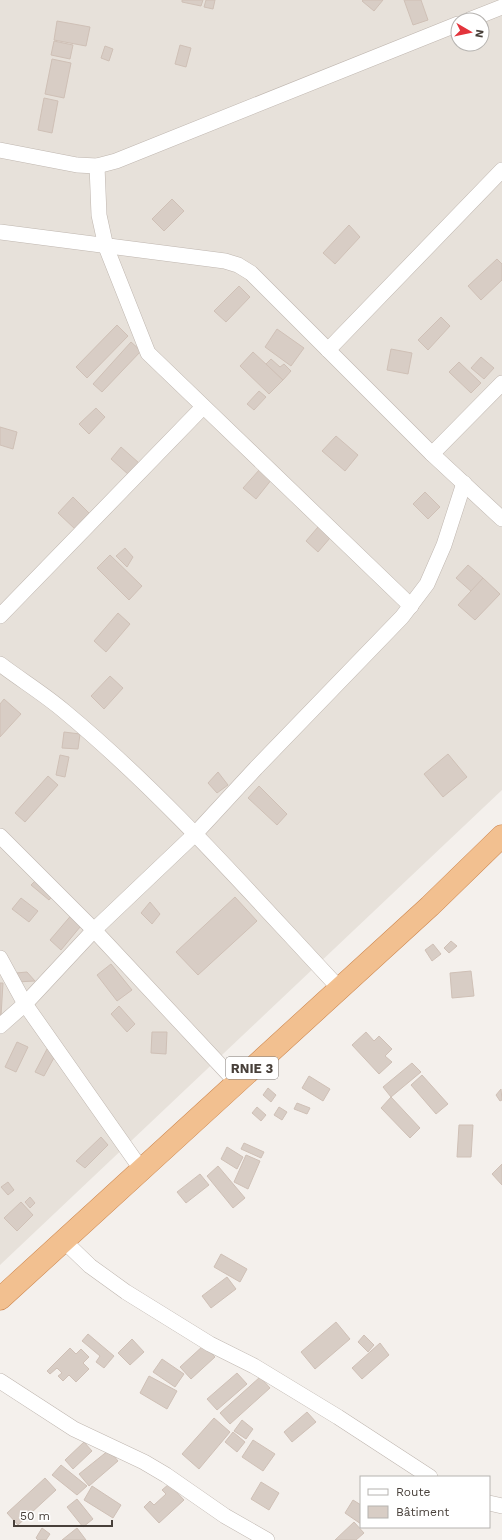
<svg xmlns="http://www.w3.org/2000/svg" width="502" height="1540" viewBox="0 0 502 1540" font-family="'Work Sans',sans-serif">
	<rect width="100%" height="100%" fill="#f4f0ec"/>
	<path fill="#e7e1da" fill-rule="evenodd" d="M0,0H502V790L0,1265ZM458,20H482V44H458Z"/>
	<g fill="#d8cdc5" stroke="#cfc0b6">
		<polygon points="182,0 203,0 201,6 182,2"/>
		<polygon points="206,0 215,0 213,9 204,7"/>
		<polygon points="363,0 383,0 374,11 362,1"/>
		<polygon points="404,0 421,0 428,20 413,25"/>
		<polygon points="57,21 90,27 86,46 54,40"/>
		<polygon points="54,41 73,45 70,59 51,55"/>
		<polygon points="180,45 191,48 186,67 175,64"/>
		<polygon points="105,46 113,49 109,61 101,58"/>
		<polygon points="52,59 71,63 64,98 45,94"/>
		<polygon points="44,98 58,101 52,133 38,130"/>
		<polygon points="172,199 184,211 164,231 152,219"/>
		<polygon points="349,225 360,237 335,264 323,253"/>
		<polygon points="497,259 502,264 502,280 481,300 468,286"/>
		<polygon points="239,286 250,297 226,322 214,311"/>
		<polygon points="441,317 450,326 428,350 418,340"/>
		<polygon points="117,325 128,336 87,378 76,367"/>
		<polygon points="277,329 304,348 291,366 265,347"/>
		<polygon points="131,342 141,351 102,392 93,384"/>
		<polygon points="391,349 412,353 408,374 387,370"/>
		<polygon points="253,352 283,380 269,394 240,366"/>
		<polygon points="481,357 494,368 484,379 471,368"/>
		<polygon points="271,359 280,367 284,364 291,371 283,380 266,364"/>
		<polygon points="459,362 481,383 471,393 449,372"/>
		<polygon points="259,391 266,397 254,410 247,404"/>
		<polygon points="96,408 105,417 89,434 79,424"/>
		<polygon points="0,427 17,432 13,449 0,445"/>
		<polygon points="336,436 358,455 345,471 322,451"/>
		<polygon points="121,447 139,463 129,475 111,459"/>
		<polygon points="260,469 272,479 256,499 243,488"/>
		<polygon points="425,492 440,507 428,519 413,504"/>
		<polygon points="73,497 90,514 75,529 58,513"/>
		<polygon points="318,527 330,538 318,552 306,541"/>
		<polygon points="125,548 133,557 127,567 116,556"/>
		<polygon points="110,555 142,586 129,600 97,568"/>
		<polygon points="468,565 483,578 472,592 456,578"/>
		<polygon points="483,578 500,594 475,620 458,605"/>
		<polygon points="118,613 130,624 106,652 94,641"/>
		<polygon points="110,676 123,688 104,709 91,696"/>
		<polygon points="4,699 21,714 0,737 0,704"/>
		<polygon points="64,732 80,734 78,749 62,748"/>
		<polygon points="448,754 467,777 443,797 424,774"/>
		<polygon points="60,755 69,757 65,777 56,775"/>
		<polygon points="218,772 228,785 217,793 208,783"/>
		<polygon points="48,776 58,785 25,822 15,813"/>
		<polygon points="259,786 287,814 277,825 248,798"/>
		<polygon points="36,880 53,895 49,900 31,885"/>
		<polygon points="235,897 257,921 198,975 176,952"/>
		<polygon points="21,898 38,911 29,922 12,909"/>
		<polygon points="150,902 160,914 152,924 141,913"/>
		<polygon points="74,912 85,921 61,950 50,940"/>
		<polygon points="451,941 457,946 449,953 444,948"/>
		<polygon points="433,944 441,954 432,961 425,950"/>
		<polygon points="111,964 132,990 117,1001 97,975"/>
		<polygon points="471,971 474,996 452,998 450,973"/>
		<polygon points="27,972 35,981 16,982 16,973"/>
		<polygon points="0,983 3,983 1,1016 0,1016"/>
		<polygon points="119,1006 135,1024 127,1032 111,1014"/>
		<polygon points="152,1032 167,1032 166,1054 151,1053"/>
		<polygon points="366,1032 374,1041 379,1036 392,1049 385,1056 392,1062 379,1074 352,1045"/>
		<polygon points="17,1042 28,1047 16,1072 5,1067"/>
		<polygon points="47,1049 56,1054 44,1076 35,1072"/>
		<polygon points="412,1063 421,1072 391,1097 383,1087"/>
		<polygon points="422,1075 448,1104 436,1114 411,1085"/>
		<polygon points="309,1076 330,1089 323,1101 302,1088"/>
		<polygon points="268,1088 276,1095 271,1102 263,1095"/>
		<polygon points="501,1089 502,1100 500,1101 496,1095"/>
		<polygon points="391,1097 420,1128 410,1138 381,1108"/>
		<polygon points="297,1103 310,1108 307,1114 294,1109"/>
		<polygon points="257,1107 266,1115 261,1121 252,1113"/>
		<polygon points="279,1107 287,1112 282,1120 274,1115"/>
		<polygon points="459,1125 473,1125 471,1157 457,1157"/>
		<polygon points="101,1137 108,1145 85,1168 76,1161"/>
		<polygon points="244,1143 264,1152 261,1158 241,1149"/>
		<polygon points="227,1147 243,1157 237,1169 221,1159"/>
		<polygon points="246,1155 260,1161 248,1189 234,1182"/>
		<polygon points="502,1164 502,1185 492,1174"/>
		<polygon points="218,1166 245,1198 233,1208 207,1176"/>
		<polygon points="200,1174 209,1185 186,1203 177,1192"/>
		<polygon points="8,1182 14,1190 8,1195 1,1187"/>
		<polygon points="30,1197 35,1203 30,1208 25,1202"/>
		<polygon points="21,1202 33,1215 17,1231 4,1218"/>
		<polygon points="221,1254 247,1269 240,1282 214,1267"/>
		<polygon points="227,1277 236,1289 211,1308 202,1296"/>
		<polygon points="336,1322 350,1339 315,1369 301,1352"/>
		<polygon points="88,1334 114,1356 104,1368 96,1362 100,1356 82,1341"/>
		<polygon points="364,1335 374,1345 368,1352 358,1342"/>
		<polygon points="132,1339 144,1352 130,1365 118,1353"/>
		<polygon points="380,1343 389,1355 362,1379 352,1368"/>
		<polygon points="204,1345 215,1357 191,1379 180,1367"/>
		<polygon points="70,1348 76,1354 81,1349 89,1357 83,1363 89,1369 76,1382 69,1375 63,1381 58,1376 62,1373 57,1368 50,1374 47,1371"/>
		<polygon points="162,1359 184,1374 175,1387 153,1372"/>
		<polygon points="237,1373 247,1384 217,1410 207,1399"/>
		<polygon points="149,1376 177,1391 167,1409 140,1393"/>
		<polygon points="260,1377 270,1388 230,1424 220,1413"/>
		<polygon points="307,1412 316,1422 292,1442 284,1432"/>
		<polygon points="214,1418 230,1432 199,1469 182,1454"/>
		<polygon points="242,1420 253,1429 246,1439 234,1431"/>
		<polygon points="233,1432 245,1442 237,1452 225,1442"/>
		<polygon points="253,1440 275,1454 263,1471 242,1457"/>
		<polygon points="84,1442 92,1451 73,1469 65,1460"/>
		<polygon points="109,1450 118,1461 89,1486 79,1474"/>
		<polygon points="61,1465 87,1486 77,1495 52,1475"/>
		<polygon points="45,1478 56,1490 18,1525 7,1513"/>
		<polygon points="261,1482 279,1493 269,1510 251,1499"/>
		<polygon points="169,1484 184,1500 159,1523 144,1507 150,1501 154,1505 166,1494 162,1490"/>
		<polygon points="92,1486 121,1505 113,1518 84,1500"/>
		<polygon points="77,1499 93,1519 83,1527 67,1507"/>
		<polygon points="353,1500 361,1505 361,1524 345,1513"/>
		<polygon points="354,1522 364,1533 356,1540 335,1540"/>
		<polygon points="42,1528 50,1534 46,1540 38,1540 36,1538"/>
		<polygon points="77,1528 86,1540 62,1540"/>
	</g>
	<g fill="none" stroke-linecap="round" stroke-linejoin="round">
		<defs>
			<g id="minor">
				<polyline points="469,20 502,7"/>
				<polyline points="0,150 77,165 97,166 116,161 458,24"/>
				<polyline points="97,166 99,215 106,247 148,353 411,606"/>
				<polyline points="0,232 225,261 238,265 251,273 432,454 502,519"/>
				<polyline points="328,350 502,170"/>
				<polyline points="432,454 502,383"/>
				<polyline points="0,616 203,407"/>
				<path d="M0,664C21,680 44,694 64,711C164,794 250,893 339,988"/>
				<polyline points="0,836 94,930 236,1082"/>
				<polyline points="0,958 25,1004 141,1169"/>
				<polyline points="0,1026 25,1004 94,930 195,834 256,768 402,617 427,584 444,545 464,483"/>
				<polyline points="63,1240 90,1266 126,1292 210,1344 254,1366 338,1417 430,1477"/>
				<polyline points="0,1381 74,1429 144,1462 166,1475 225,1516 267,1540"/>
				<polyline points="489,1503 502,1506"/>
			</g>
			<polyline id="trunk" points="0,1299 430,906 502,836"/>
		</defs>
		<use href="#minor" stroke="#bfb6af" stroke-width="16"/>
		<use href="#trunk" stroke="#cd854d" stroke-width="23"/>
		<use href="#minor" stroke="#fff" stroke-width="15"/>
		<use href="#trunk" stroke="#f2c090" stroke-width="22"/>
	</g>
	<g text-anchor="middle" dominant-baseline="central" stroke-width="3.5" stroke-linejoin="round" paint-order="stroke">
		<rect fill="#fff" stroke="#7f7975" stroke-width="1" x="226" y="1057" width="52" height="22" rx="3"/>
		<g font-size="13" font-weight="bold" fill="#48403a">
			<text x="252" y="1068">RNIE 3</text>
		</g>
	</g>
	<rect x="360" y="1476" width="130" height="52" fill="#ffffff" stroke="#b6b3b0"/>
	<rect x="368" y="1489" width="20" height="6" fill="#ffffff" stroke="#b6b3b0"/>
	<text x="396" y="1496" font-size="12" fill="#48403a">Route</text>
	<rect x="368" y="1506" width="20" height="12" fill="#d8cdc5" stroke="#b6b3b0"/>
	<text x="396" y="1516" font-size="12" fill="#48403a">Bâtiment</text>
	<g transform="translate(470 32) rotate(99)"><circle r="19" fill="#ffffff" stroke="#b6b3b0"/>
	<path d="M0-3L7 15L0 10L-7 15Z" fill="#e3343c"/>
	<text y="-6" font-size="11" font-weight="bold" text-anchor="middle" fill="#48403a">N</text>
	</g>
	<path d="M14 1520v6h98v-6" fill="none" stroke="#48403a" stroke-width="2"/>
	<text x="20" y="1520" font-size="12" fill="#48403a" stroke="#ffffff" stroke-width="3" paint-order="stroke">50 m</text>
</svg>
